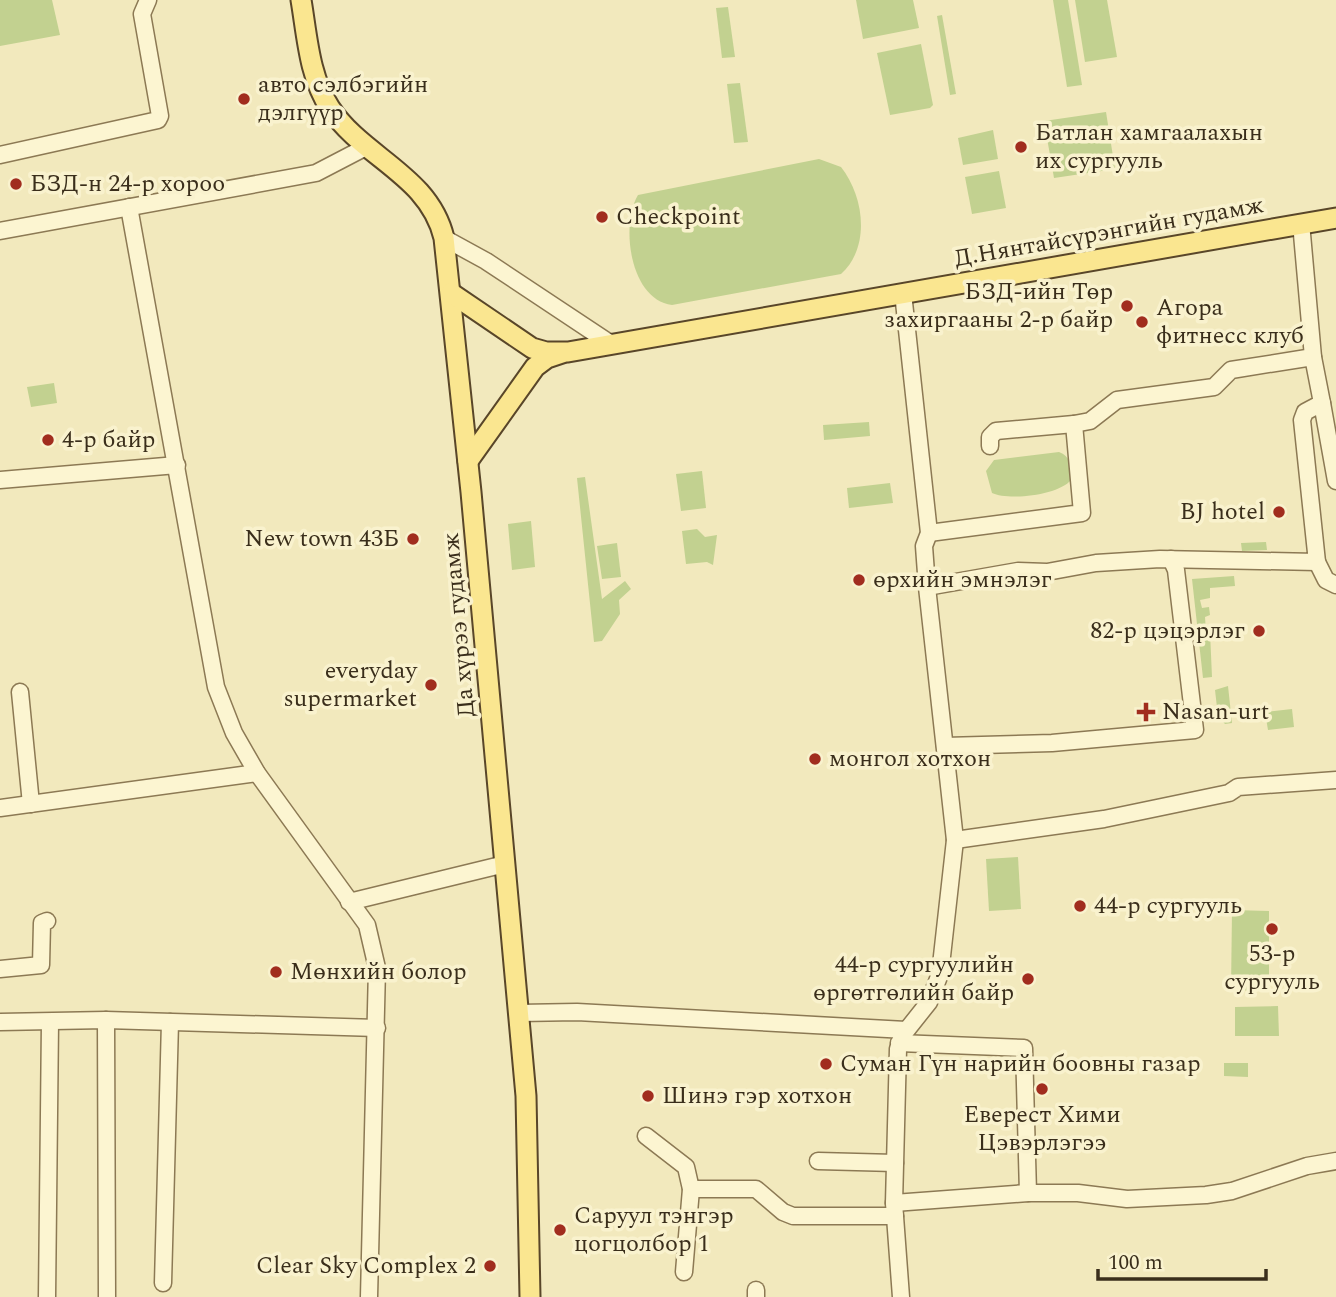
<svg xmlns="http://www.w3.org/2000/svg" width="1336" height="1297" viewBox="0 0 1336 1297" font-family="Spectral,serif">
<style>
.green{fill:#c2d190}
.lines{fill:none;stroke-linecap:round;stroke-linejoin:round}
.minor-casing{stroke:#8c7954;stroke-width:19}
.major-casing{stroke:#594629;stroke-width:23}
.minor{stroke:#fcf5d1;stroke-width:16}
.major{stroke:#fae690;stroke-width:19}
.poi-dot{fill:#a12d1e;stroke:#f9f2ce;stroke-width:2.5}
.labels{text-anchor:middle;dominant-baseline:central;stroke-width:7;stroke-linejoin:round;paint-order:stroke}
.poi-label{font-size:24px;fill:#3a2e1b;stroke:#f9f2ce;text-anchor:start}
.street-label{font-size:24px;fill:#3a2e1b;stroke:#f9f2ce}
</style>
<rect width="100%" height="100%" fill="#f2e9bd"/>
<!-- green -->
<g class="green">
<path d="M 0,0 L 52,0 L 60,35 L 0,46 Z"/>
<path d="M 856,0 L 913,0 L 919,28 L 863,39 Z"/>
<path d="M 1053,0 L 1068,0 L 1082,85 L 1067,87 Z"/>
<path d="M 1075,0 L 1107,0 L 1117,57 L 1085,62 Z"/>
<path d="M 728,7 L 735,57 L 722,58 L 716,8 Z"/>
<path d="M 942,15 L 956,94 L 950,95 L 937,16 Z"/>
<path d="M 921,44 L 933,105 L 930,108 L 890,115 L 877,53 Z"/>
<path d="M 740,83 L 748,142 L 734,143 L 727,84 Z"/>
<path d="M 1106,112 L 1115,169 L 1054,178 L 1044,121 Z"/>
<path d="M 993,130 L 998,159 L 963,165 L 958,138 Z"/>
<path d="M 819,159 L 841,167 C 864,196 871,247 841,274 L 672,305 C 630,300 620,225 638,195 Z"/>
<path d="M 999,171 L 1006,208 L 972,214 L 965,177 Z"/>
<path d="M 54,383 L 57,403 L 31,407 L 27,387 Z"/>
<path d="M 869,422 L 870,436 L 824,440 L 823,425 Z"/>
<path d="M 1059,452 C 1072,457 1071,468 1071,480 C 1059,495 1009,501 992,493 L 986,471 L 994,460 Z"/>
<path d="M 702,471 L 706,508 L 681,511 L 676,474 Z"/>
<path d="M 585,477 L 602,599 L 625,581 L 631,589 L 619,600 L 620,614 L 602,641 L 594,642 L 577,478 Z"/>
<path d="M 890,483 L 893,503 L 849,508 L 847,488 Z"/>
<path d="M 531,521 L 535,567 L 512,570 L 508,524 Z"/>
<path d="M 697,529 L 705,537 L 717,535 L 713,565 L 707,562 L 686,564 L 682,531 Z"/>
<path d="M 1266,542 L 1267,550 L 1242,551 L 1241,543 Z"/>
<path d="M 617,543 L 621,577 L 602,579 L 597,546 Z"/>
<path d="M 1234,576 L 1235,586 L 1210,588 L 1210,598 L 1200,600 L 1202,608 L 1209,607 L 1210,615 L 1205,617 L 1206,632 L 1210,632 L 1212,677 L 1203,678 L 1192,579 Z"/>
<path d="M 1228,686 L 1232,723 L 1225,724 L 1218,716 L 1215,690 Z"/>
<path d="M 1292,709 L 1294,727 L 1268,730 L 1265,712 Z"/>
<path d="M 1018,857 L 1021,909 L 989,911 L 986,859 Z"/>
<path d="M 1232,910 L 1269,911 L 1269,991 L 1231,990 Z"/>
<path d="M 1278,1006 L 1279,1036 L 1235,1036 L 1235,1007 Z"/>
<path d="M 1224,1063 L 1248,1063 L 1248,1077 L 1224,1076 Z"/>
</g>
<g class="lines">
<!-- minor casing -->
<g class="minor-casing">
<g id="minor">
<path d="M 0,155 L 158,120 L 160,116 L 142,14 L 148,0"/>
<path d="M 129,207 L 216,687 L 234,733 L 257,773 L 367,925 L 377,968 L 369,1297"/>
<path d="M 0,231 L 316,173 L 366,147"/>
<path d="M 444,238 L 486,261 L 611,344"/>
<path d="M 1322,403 L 1336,481"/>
<path d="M 990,446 L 990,437 L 996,431 L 1074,424"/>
<path d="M 0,480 L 177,465"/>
<path d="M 929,533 L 1082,513 L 1074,424 L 1090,421 L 1117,400 L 1214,387 L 1231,370 L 1313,357 L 1301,223"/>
<path d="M 1317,562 L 1326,580 L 1336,585"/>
<path d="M 927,587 L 1018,571 L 1047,572 L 1096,563 L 1160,559 L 1317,562 L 1302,420 L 1305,412 L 1322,403 L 1313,357"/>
<path d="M 20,692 L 31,804"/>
<path d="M 945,746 L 1052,743 L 1195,730 L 1176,570 L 1171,559"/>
<path d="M 0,808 L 257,773"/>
<path d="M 955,840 L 1104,819 L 1229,793 L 1238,787 L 1336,780"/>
<path d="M 349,902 L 505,864"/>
<path d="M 0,969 L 41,965 L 42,923 L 47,921"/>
<path d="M 519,1013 L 577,1012 L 906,1030"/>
<path d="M 106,1020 L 107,1297"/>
<path d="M 0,1022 L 106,1020 L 377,1028"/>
<path d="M 899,1043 L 1024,1048 L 1028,1193"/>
<path d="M 646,1136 L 686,1167 L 691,1189 L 684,1272"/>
<path d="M 818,1161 L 895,1163"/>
<path d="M 691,1189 L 756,1189 L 783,1212 L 793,1216 L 895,1216"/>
<path d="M 894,1203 L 1028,1193 L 1078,1193 L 1127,1199 L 1206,1195 L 1232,1191 L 1307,1166 L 1336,1161"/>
<path d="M 163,1283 L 170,1022"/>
<path d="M 47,1297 L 50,1022"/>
<path d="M 756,1297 L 756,1290"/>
<path d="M 901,1297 L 894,1203 L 898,1049 L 902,1036 L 929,1002 L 940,974 L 955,840 L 927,587 L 924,546 L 929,533 L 903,293"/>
</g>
</g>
<!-- major casing -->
<g class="major-casing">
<g id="major">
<path d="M 301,0 C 307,35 309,77 330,108 C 363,158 429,175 444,238 L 471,492 L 526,1096 L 530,1297"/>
<path d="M 451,293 L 532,348 L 546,352 L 568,352 L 1336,218"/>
<path d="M 468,461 L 535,367 L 547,358 L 562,353"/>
</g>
</g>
<!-- minor -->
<use href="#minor" class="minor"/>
<!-- major -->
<use href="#major" class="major"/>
</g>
<!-- markers -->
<g class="poi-dot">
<circle cx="244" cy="99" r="7"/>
<circle cx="1021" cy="147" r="7"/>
<circle cx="16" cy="184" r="7"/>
<circle cx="602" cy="217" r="7"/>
<circle cx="1127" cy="306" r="7"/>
<circle cx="1142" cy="322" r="7"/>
<circle cx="48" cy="440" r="7"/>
<circle cx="1279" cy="512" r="7"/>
<circle cx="413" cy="539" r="7"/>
<circle cx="859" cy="580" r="7"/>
<circle cx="1259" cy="631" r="7"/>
<circle cx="431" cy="685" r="7"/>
<path d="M1142.5 701.5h7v7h7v7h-7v7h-7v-7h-7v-7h7z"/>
<circle cx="815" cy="759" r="7"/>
<circle cx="1080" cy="906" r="7"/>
<circle cx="1272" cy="929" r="7"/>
<circle cx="276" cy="972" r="7"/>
<circle cx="1028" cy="979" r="7"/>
<circle cx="826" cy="1064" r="7"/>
<circle cx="1042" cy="1089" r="7"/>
<circle cx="648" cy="1096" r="7"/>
<circle cx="560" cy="1230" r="7"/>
<circle cx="490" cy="1266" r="7"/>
</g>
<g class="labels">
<!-- poi labels -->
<g class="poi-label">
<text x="258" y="85">авто сэлбэгийн<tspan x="258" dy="28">дэлгүүр</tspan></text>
<text x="1035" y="133">Батлан хамгаалахын<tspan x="1035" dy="28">их сургууль</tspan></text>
<text x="30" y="184">БЗД-н 24-р хороо</text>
<text x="616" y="217">Checkpoint</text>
<text x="1113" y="292" text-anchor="end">БЗД-ийн Төр<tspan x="1113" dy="28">захиргааны 2-р байр</tspan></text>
<text x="1156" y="308">Агора<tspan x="1156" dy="28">фитнесс клуб</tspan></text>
<text x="62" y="440">4-р байр</text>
<text x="1265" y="512" text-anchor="end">BJ hotel</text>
<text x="399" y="539" text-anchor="end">New town 43Б</text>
<text x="873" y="580">өрхийн эмнэлэг</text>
<text x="1245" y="631" text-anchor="end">82-р цэцэрлэг</text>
<text x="417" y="671" text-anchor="end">everyday<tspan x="417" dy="28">supermarket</tspan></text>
<text x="1162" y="712">Nasan-urt</text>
<text x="829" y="759">монгол хотхон</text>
<text x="1094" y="906">44-р сургууль</text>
<text x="1272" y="954" text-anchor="middle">53-р<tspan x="1272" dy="28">сургууль</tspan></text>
<text x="1014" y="965" text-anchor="end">44-р сургуулийн<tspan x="1014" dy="28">өргөтгөлийн байр</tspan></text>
<text x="290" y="972">Мөнхийн болор</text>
<text x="840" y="1064">Суман Гүн нарийн боовны газар</text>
<text x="662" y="1096">Шинэ гэр хотхон</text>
<text x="1042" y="1115" text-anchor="middle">Еверест Хими<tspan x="1042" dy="28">Цэвэрлэгээ</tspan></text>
<text x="574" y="1216">Саруул тэнгэр<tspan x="574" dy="28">цогцолбор 1</tspan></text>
<text x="476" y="1266" text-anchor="end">Clear Sky Complex 2</text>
</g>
<!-- street labels -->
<g class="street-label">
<text transform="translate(1109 232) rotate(-10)">Д.Нянтайсүрэнгийн гудамж</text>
<text transform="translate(459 625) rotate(-95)">Да хүрээ гудамж</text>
</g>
</g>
<!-- scale -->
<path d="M1098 1269v10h168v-10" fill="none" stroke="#3a2e1b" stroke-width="3.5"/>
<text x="1108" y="1269" font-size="21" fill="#3a2e1b" stroke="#f9f2ce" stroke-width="5" paint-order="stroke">100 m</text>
</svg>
